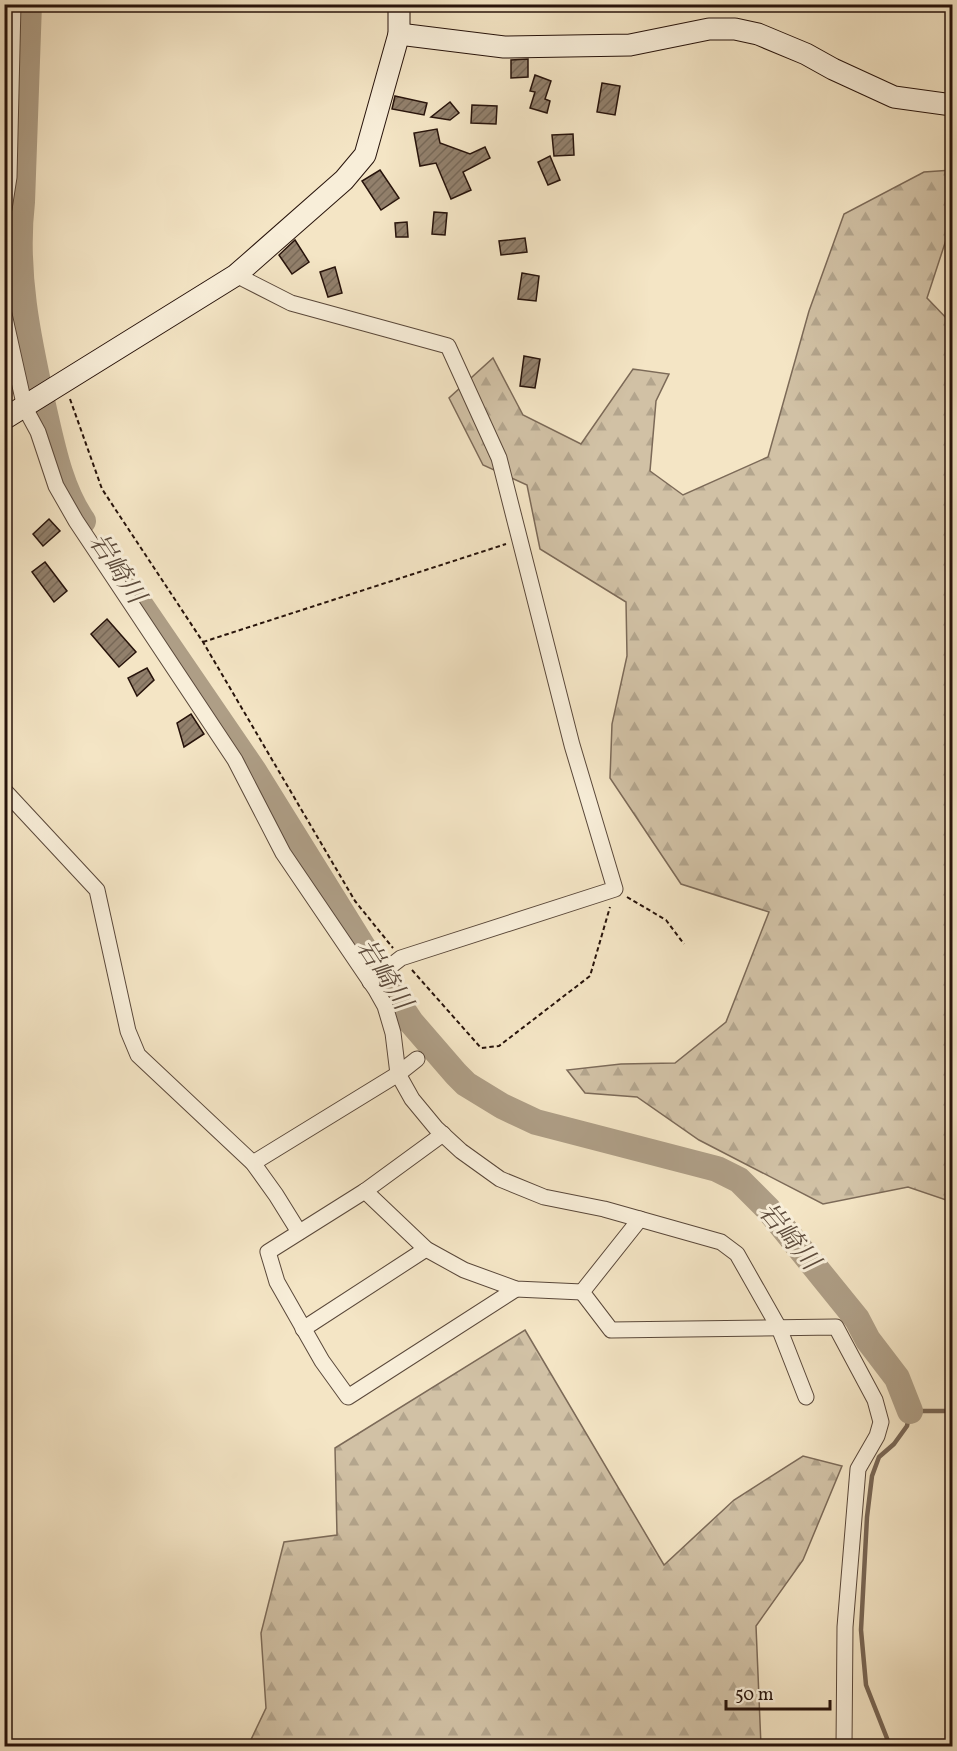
<svg xmlns="http://www.w3.org/2000/svg" width="957" height="1751" viewBox="0 0 957 1751" font-family="Vollkorn,'Noto Serif JP',serif">
<style>
.forest{fill:url(#forest-firs);stroke:#7c6a58;stroke-width:1.5}
.lines{fill:none;stroke-linecap:round;stroke-linejoin:round}
.stream{stroke:#786655;stroke-width:4.5}
.river{stroke:#ae9e86;stroke-width:26}
.building{fill:url(#building-hatch);stroke:#27130b;stroke-width:1.5}
.street-casing{stroke:#5a483a;stroke-width:17}
.secondary-casing{stroke:#27130b;stroke-width:23}
.path{stroke:#27130b;stroke-width:2;stroke-dasharray:4.5 3;stroke-linecap:butt}
.street{stroke:#f8eed9;stroke-width:15}
.secondary{stroke:#f8eed9;stroke-width:21}
.labels{text-anchor:middle;dominant-baseline:central;stroke-width:6;stroke-linejoin:round;paint-order:stroke}
.water-label{font-size:26px;font-style:italic;fill:#5d4b3c;stroke:#f8eed9}
</style>
<defs>
<pattern id="forest-firs" width="22" height="20" patternUnits="userSpaceOnUse" patternTransform="scale(1.5)"><rect width="22" height="20" fill="#d1c1a5"/><path d="M5 1l3.5 6h-7zM16 11l3.5 6h-7z" fill="#b3a58d"/></pattern>
<pattern id="building-hatch" width="6" height="6" patternUnits="userSpaceOnUse" patternTransform="scale(1.5)"><rect width="6" height="6" fill="#92806c"/><path d="M-1 1l2-2M0 6l6-6M5 7l2-2" fill="none" stroke="#776857"/></pattern>
</defs>
<rect width="100%" height="100%" fill="#f4e5c5"/>
<filter id="stains"><feTurbulence type="fractalNoise" baseFrequency=".00333" numOctaves="4"/><feColorMatrix values="0 0 0 0 .2 0 0 0 0 .09 0 0 0 0 .02 0 0 0 .5 -.17"/></filter>
<radialGradient id="worn" r=".72"><stop offset=".6" stop-color="#630" stop-opacity="0"/><stop offset="1" stop-color="#630" stop-opacity=".3"/></radialGradient>
<!-- forest -->
<g class="forest">
<path d="M 952,170 L 952,243 L 946,240 L 927,298 L 952,324 L 952,1202 L 908,1187 L 823,1204 L 699,1140 L 637,1097 L 585,1093 L 567,1070 L 621,1064 L 675,1063 L 726,1022 L 769,912 L 681,884 L 610,778 L 612,724 L 627,656 L 626,602 L 540,549 L 527,485 L 483,465 L 449,398 L 493,358 L 523,415 L 581,444 L 633,369 L 669,374 L 656,401 L 650,471 L 683,495 L 768,457 L 809,311 L 844,214 L 924,172 Z"/>
<path d="M 525,1330 L 664,1565 L 734,1500 L 803,1456 L 842,1466 L 803,1560 L 756,1626 L 761,1746 L 248,1746 L 266,1708 L 261,1633 L 284,1542 L 337,1535 L 335,1448 Z"/>
</g>
<g class="lines">
<!-- stream -->
<path class="stream" d="M 890,1746 L 866,1685 L 861,1630 L 867,1517 L 872,1476 L 879,1457 L 894,1444 L 907,1426 L 910,1411 L 952,1411"/>
<!-- river -->
<g class="river">
<path d="M 29,4 L 22,202 C 14,271 28,338 43,405 C 52,444 60,488 83,521"/>
<path d="M 131,591 L 254,771 L 393,995 L 411,1022 L 456,1074 L 466,1084 L 502,1106 L 536,1122 L 717,1169 L 739,1180 L 768,1209 L 857,1319 L 868,1340 L 897,1378 L 910,1411"/>
</g>
</g>
<!-- building -->
<g class="building">
<path d="M 528,59 L 528,77 L 511,78 L 511,60 Z"/>
<path d="M 535,75 L 551,81 L 545,99 L 550,101 L 547,113 L 530,108 L 535,92 L 530,91 Z"/>
<path d="M 602,83 L 620,86 L 615,115 L 597,112 Z"/>
<path d="M 395,96 L 427,103 L 424,115 L 392,109 Z"/>
<path d="M 450,102 L 459,113 L 450,120 L 431,117 Z"/>
<path d="M 472,105 L 497,106 L 496,124 L 471,123 Z"/>
<path d="M 437,129 L 440,143 L 470,154 L 485,147 L 490,158 L 463,172 L 471,190 L 451,199 L 436,163 L 420,166 L 414,133 Z"/>
<path d="M 573,134 L 574,155 L 554,156 L 552,135 Z"/>
<path d="M 550,156 L 560,180 L 548,185 L 538,162 Z"/>
<path d="M 380,170 L 399,198 L 381,210 L 362,181 Z"/>
<path d="M 434,212 L 447,213 L 445,235 L 432,234 Z"/>
<path d="M 407,222 L 408,237 L 396,237 L 395,223 Z"/>
<path d="M 525,238 L 527,252 L 501,255 L 499,241 Z"/>
<path d="M 295,240 L 309,262 L 292,274 L 279,255 Z"/>
<path d="M 335,267 L 342,293 L 328,297 L 320,272 Z"/>
<path d="M 522,273 L 539,276 L 536,301 L 518,299 Z"/>
<path d="M 524,356 L 540,359 L 535,388 L 520,386 Z"/>
<path d="M 49,519 L 60,531 L 43,546 L 33,534 Z"/>
<path d="M 45,562 L 67,591 L 54,602 L 32,572 Z"/>
<path d="M 107,619 L 136,652 L 119,667 L 91,634 Z"/>
<path d="M 147,668 L 154,680 L 137,696 L 128,678 Z"/>
<path d="M 191,714 L 204,734 L 184,747 L 177,723 Z"/>
</g>
<g class="lines">
<!-- street casing -->
<g class="street-casing">
<g id="street">
<path d="M 4,209 L 9,177 L 13,4"/>
<path d="M 236,275 L 291,303 L 448,346 L 499,458 L 572,745 L 615,889 L 401,958 L 370,982"/>
<path d="M 4,314 L 25,408 L 38,432 L 56,486 L 76,521 L 235,760 L 283,853 L 376,990 L 385,1006 L 393,1033 L 398,1074 L 412,1099 L 436,1128 L 461,1151 L 500,1179 L 544,1197 L 604,1209 L 721,1242 L 737,1254 L 779,1328 L 806,1397"/>
<path d="M 4,790 L 97,890 L 128,1031 L 138,1055 L 253,1163 L 276,1195 L 299,1232"/>
<path d="M 443,1134 L 365,1191 L 268,1252 L 277,1282 L 322,1361 L 348,1397 L 516,1289"/>
<path d="M 253,1163 L 398,1074 L 417,1059"/>
<path d="M 365,1191 L 426,1249 L 464,1270 L 516,1289 L 582,1292"/>
<path d="M 640,1219 L 582,1292 L 611,1330 L 836,1327 L 875,1400 L 881,1422 L 877,1436 L 858,1469 L 845,1627 L 844,1746"/>
<path d="M 303,1329 L 426,1249"/>
</g>
</g>
<!-- secondary casing -->
<g class="secondary-casing">
<g id="secondary">
<path d="M 399,34 L 504,47 L 630,45 L 709,29 L 735,29 L 758,34 L 806,54 L 833,69 L 894,97 L 952,105"/>
<path d="M 4,419 L 236,275 L 344,180 L 365,155 L 399,34 L 399,4"/>
</g>
</g>
<!-- path -->
<g class="path">
<path d="M 70,399 L 102,489 L 203,642 L 355,901 L 393,948"/>
<path d="M 203,642 L 506,544"/>
<path d="M 627,897 L 666,920 L 684,944"/>
<path d="M 412,970 L 481,1048 L 499,1046 L 590,976 L 610,907"/>
</g>
<!-- street -->
<use href="#street" class="street"/>
<!-- secondary -->
<use href="#secondary" class="secondary"/>
</g>
<g class="labels">
<!-- water labels -->
<g class="water-label">
<text transform="translate(116 569) rotate(56)">岩崎川</text>
<text transform="translate(383 975) rotate(57)">岩崎川</text>
<text transform="translate(788 1237) rotate(50)">岩崎川</text>
</g>
</g>
<!-- margin -->
<rect width="957" height="1751" fill="none" stroke="#f4e5c5" stroke-width="24"/>
<rect x="6" y="6" width="945" height="1739" fill="none" stroke="#27130b" stroke-width="3"/>
<rect x="12" y="12" width="933" height="1727" fill="none" stroke="#27130b" stroke-width="1.5"/>
<!-- scale -->
<path d="M726 1700v9h104v-9" fill="none" stroke="#27130b" stroke-width="3"/>
<text x="735" y="1700" font-size="18" fill="#27130b" stroke="#f8eed9" stroke-width="4.5" paint-order="stroke">50 m</text>
<rect width="100%" height="100%" filter="url(#stains)"/>
<rect width="100%" height="100%" fill="url(#worn)"/>
</svg>
